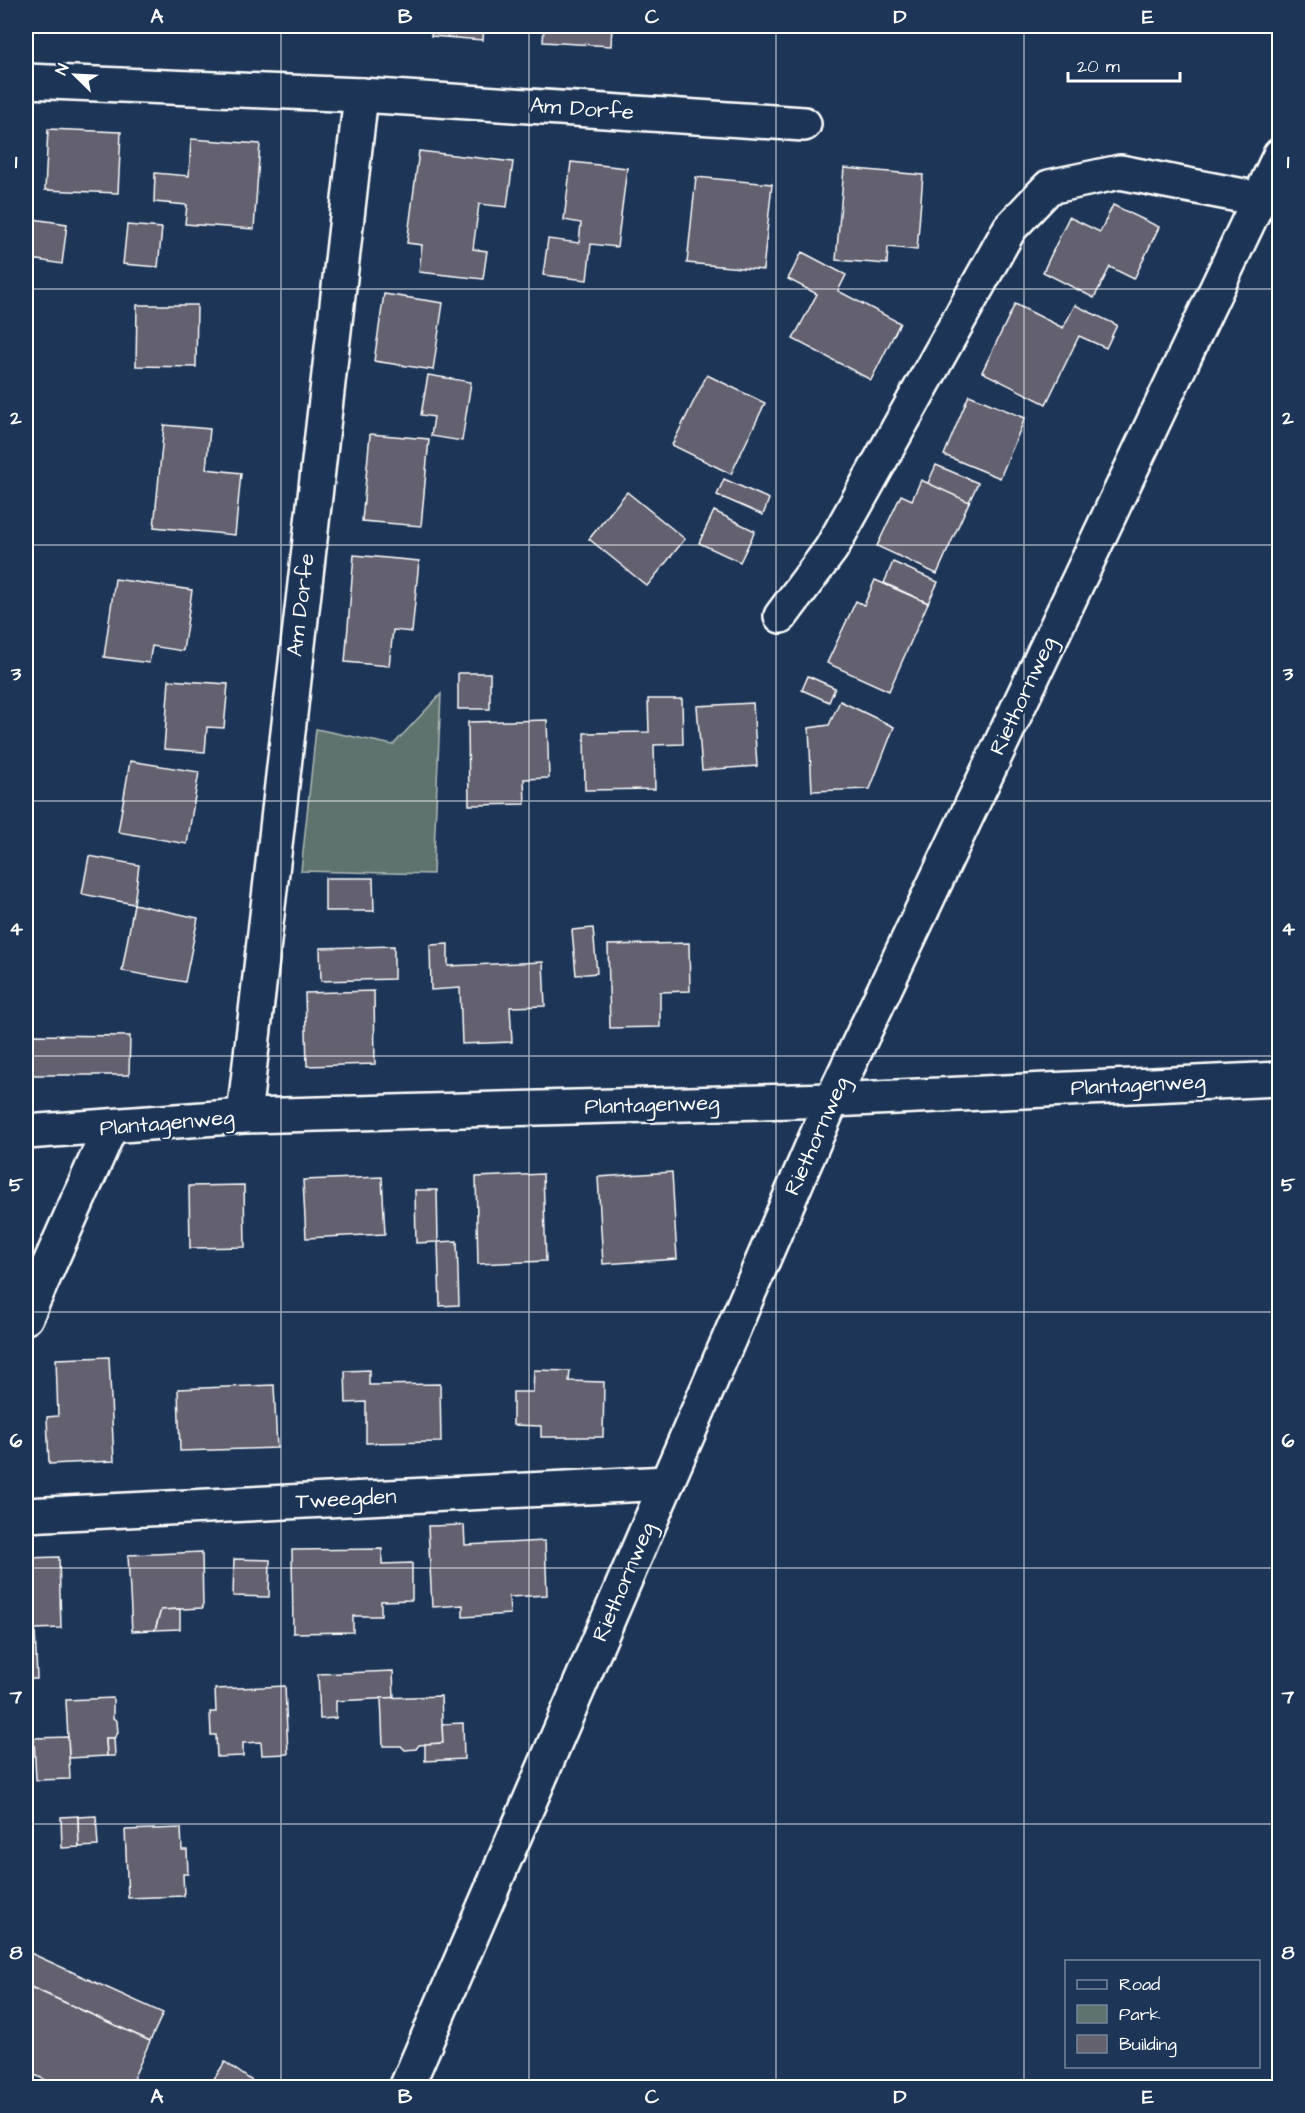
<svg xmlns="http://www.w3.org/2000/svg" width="1305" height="2113" viewBox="0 0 1305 2113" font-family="'Architects Daughter',sans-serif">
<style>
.green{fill:#5e736e;stroke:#aeb9b6;stroke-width:1.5}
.building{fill:#64616f;stroke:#fff;stroke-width:1.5}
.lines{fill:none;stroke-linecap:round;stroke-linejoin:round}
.minor-casing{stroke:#fff;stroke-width:38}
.minor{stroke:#1d3557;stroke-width:33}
.grid{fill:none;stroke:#fff;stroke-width:1.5;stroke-opacity:0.55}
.labels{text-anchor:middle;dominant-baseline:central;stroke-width:4.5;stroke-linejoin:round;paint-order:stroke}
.street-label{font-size:22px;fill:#fff;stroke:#1d3557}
.neatline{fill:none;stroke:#fff;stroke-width:2}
.grid-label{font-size:20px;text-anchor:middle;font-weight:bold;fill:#fff}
</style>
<rect width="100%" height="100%" fill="#1d3557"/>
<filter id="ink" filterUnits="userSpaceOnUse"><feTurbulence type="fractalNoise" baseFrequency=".0167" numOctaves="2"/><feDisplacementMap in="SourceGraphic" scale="12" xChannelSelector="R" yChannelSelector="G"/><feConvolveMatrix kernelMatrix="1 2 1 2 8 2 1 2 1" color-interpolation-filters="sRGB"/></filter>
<g filter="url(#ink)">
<!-- green -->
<path class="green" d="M 441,694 L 433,874 L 301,871 L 316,729 L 393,745 Z"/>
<!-- building -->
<g class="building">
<path d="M 432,26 L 484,26 L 483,40 L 431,36 Z"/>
<path d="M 521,26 L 612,26 L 611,46 L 543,42 L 544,28 Z"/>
<path d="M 48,129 L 121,132 L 118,193 L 45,190 Z"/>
<path d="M 191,139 L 260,144 L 254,229 L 185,224 L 187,205 L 154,202 L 155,173 L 189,176 Z"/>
<path d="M 419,151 L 513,162 L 507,207 L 479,204 L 473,249 L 487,251 L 483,279 L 419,272 L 422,245 L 407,243 Z"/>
<path d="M 571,162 L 627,168 L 617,247 L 591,244 L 587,280 L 543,275 L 548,239 L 579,243 L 581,223 L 564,220 Z"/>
<path d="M 844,168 L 923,175 L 917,250 L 888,247 L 887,264 L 836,260 Z"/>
<path d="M 696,177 L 772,184 L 763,270 L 687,263 Z"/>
<path d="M 1113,205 L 1159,227 L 1134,279 L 1110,267 L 1094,298 L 1043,272 L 1069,217 L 1100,232 Z"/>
<path d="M 26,218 L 67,224 L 62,264 L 26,258 Z"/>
<path d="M 127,225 L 162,228 L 158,267 L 123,264 Z"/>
<path d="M 802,252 L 846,275 L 838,291 L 900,323 L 871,380 L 793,339 L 817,294 L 788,279 Z"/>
<path d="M 384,294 L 443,303 L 433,370 L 374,361 Z"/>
<path d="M 1015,304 L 1063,328 L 1075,305 L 1117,325 L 1106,348 L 1079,336 L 1046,404 L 982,372 Z"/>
<path d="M 137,305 L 197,305 L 196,367 L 136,366 Z"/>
<path d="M 428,375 L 471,382 L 462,441 L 431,436 L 434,417 L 421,415 Z"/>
<path d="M 707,375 L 765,403 L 731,474 L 672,445 Z"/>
<path d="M 969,395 L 1025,418 L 1000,478 L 944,455 Z"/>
<path d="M 164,425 L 210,429 L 206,469 L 241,473 L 235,535 L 154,527 Z"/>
<path d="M 370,434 L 429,439 L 421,526 L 362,521 Z"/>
<path d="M 936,465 L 978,483 L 969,502 L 927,485 Z"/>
<path d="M 724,479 L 769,499 L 763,515 L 717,495 Z"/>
<path d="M 921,480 L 969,502 L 937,574 L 877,546 L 901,495 L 912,500 Z"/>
<path d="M 627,492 L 685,539 L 647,586 L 589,539 Z"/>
<path d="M 714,511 L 755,531 L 740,562 L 699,543 Z"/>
<path d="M 354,555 L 419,561 L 412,632 L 393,630 L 389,666 L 345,662 Z"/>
<path d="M 893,562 L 938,582 L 928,603 L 884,583 Z"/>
<path d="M 115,579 L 192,590 L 183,651 L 152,646 L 149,663 L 104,657 Z"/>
<path d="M 875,580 L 928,603 L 889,691 L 827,663 L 856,601 L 864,605 Z"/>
<rect x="458" y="673" width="32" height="36"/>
<path d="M 808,676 L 835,688 L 829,702 L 802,690 Z"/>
<path d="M 169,680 L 228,684 L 224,728 L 207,727 L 205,752 L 164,749 Z"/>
<path d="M 648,699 L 682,699 L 683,744 L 654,745 L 655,789 L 585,790 L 584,733 L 649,732 Z"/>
<path d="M 840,701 L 894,727 L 870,789 L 812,791 L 809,728 L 829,725 Z"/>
<path d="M 753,703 L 757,766 L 702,770 L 697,706 Z"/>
<path d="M 547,720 L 549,778 L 524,779 L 525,804 L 469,805 L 468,722 Z"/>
<path d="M 130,761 L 199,772 L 187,844 L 118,832 Z"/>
<path d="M 89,856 L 139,865 L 134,904 L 82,894 Z"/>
<path d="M 325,878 L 373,878 L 374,911 L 325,911 Z"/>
<path d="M 134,904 L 198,918 L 185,982 L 122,971 Z"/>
<path d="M 593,928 L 597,973 L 576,975 L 572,930 Z"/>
<path d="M 689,943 L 690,991 L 660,992 L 660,1027 L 610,1028 L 608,945 Z"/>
<path d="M 448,944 L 448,966 L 543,962 L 545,1006 L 510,1007 L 512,1042 L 462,1044 L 460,988 L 431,990 L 430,945 Z"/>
<path d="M 394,946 L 394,979 L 321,981 L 320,948 Z"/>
<path d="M 374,991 L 375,1064 L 307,1066 L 305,993 Z"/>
<path d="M 26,1035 L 130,1036 L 129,1075 L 26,1075 Z"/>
<path d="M 672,1172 L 677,1259 L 603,1264 L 598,1177 Z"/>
<path d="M 543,1174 L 546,1261 L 478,1264 L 476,1177 Z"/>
<path d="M 382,1177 L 385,1234 L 306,1238 L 303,1180 Z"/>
<path d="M 244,1185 L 245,1247 L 190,1248 L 189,1186 Z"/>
<path d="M 415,1190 L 437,1190 L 438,1242 L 416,1243 Z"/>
<path d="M 457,1241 L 459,1305 L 440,1306 L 438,1242 Z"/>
<path d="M 109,1357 L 114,1461 L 49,1464 L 47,1417 L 58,1416 L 56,1359 Z"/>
<path d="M 369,1370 L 369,1385 L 440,1384 L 441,1442 L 366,1443 L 366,1402 L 346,1403 L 345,1371 Z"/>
<path d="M 534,1370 L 570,1371 L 569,1381 L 604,1382 L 603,1437 L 541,1437 L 541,1426 L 513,1425 L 513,1392 L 533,1392 Z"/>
<path d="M 274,1385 L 277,1448 L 180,1451 L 178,1389 Z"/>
<path d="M 464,1525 L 465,1545 L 545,1541 L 547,1595 L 509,1597 L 510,1614 L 463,1617 L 463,1605 L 432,1607 L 428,1526 Z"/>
<path d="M 382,1549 L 382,1564 L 412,1563 L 412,1600 L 381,1601 L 381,1616 L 353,1616 L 353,1632 L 293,1633 L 292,1550 Z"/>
<path d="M 202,1552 L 203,1608 L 161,1610 L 155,1630 L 132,1631 L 128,1555 Z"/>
<path d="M 59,1557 L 61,1628 L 35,1629 L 37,1679 L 26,1679 L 26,1558 Z"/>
<path d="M 234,1559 L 270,1560 L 269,1597 L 233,1596 Z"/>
<path d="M 180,1609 L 180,1629 L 155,1630 L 161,1610 Z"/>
<path d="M 393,1671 L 394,1698 L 336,1701 L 336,1718 L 320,1719 L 318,1674 Z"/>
<path d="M 285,1686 L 288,1754 L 262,1755 L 261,1742 L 243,1743 L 243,1756 L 217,1757 L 216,1735 L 211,1735 L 210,1712 L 216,1712 L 215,1689 Z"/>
<path d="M 441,1696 L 443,1743 L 419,1745 L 416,1749 L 405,1750 L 401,1746 L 383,1746 L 381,1698 Z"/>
<path d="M 113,1698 L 113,1718 L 117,1721 L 118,1733 L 114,1738 L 106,1738 L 107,1756 L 69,1758 L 66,1700 Z"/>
<path d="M 463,1723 L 464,1759 L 425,1761 L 425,1744 L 443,1743 L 442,1724 Z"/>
<path d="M 68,1737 L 70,1779 L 36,1780 L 34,1738 Z"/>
<path d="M 106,1738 L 114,1738 L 115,1756 L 107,1756 Z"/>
<path d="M 78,1816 L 79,1847 L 62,1848 L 61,1817 Z"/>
<path d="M 96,1816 L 98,1846 L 79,1847 L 78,1817 Z"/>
<path d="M 181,1828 L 182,1850 L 187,1850 L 188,1874 L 183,1874 L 184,1896 L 128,1898 L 125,1830 Z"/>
<path d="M 26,1951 L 163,2013 L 150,2041 L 26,1985 Z"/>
<path d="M 26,1985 L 150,2041 L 129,2088 L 63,2088 L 26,2071 Z"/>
<path d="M 225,2062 L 262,2088 L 208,2088 Z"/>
</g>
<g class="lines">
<!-- minor casing -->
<g class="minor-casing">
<g id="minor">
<path d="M 26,81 L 361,95 L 804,124"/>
<path d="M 781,616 L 831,549 L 1010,228 L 1049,187 L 1120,172 L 1259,199"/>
<path d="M 244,1116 L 361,95"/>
<path d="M 26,1132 L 244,1116 L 832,1100 L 1280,1079"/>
<path d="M 26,1317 L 110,1128"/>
<path d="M 26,1515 L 667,1483"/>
<path d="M 406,2088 L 832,1100 L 1280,155"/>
</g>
</g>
<!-- minor -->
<use href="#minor" class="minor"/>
</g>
</g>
<!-- grid -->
<path class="grid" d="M 281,26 L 281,2088M 529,26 L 529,2088M 776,26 L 776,2088M 1024,26 L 1024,2088M 26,289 L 1280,289M 26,545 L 1280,545M 26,801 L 1280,801M 26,1056 L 1280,1056M 26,1312 L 1280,1312M 26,1568 L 1280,1568M 26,1824 L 1280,1824"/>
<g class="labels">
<!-- street labels -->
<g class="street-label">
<text transform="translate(582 109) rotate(4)">Am Dorfe</text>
<text transform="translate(301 605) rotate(-83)">Am Dorfe</text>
<text transform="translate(1023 696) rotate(-65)">Riethornweg</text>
<text transform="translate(1138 1085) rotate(-3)">Plantagenweg</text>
<text transform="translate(652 1105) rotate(-2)">Plantagenweg</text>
<text transform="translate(167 1123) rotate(-5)">Plantagenweg</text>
<text transform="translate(817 1136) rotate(-66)">Riethornweg</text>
<text transform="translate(346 1499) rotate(-3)">Tweegden</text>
<text transform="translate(624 1582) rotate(-67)">Riethornweg</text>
</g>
</g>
<!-- margin -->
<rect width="1305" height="2113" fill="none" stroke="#1d3557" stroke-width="66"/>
<!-- legend -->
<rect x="1065" y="1960" width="195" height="108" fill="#1d3557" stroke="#77869a" stroke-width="1.5"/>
<rect x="1077" y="1980" width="30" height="9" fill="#1d3557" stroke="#77869a" stroke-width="1.5"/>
<text x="1119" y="1990" font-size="18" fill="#ffffff">Road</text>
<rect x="1077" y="2005" width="30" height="18" fill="#5e736e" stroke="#77869a" stroke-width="1.5"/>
<text x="1119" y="2020" font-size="18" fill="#ffffff">Park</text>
<rect x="1077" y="2035" width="30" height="18" fill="#64616f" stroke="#77869a" stroke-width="1.5"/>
<text x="1119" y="2050" font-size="18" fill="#ffffff">Building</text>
<!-- north arrow -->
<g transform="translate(75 75) rotate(294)" stroke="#1d3557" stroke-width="4.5" paint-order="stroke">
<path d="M0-4.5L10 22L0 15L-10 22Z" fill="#ffffff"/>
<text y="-9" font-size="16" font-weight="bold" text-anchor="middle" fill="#ffffff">N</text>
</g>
<!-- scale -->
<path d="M1068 72v9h112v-9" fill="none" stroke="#ffffff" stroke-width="3"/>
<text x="1077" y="72" font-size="18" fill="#ffffff" stroke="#1d3557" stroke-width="4.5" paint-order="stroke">20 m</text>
<rect x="33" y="33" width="1239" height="2047" class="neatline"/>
<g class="grid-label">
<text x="157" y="23">A</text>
<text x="405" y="23">B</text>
<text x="652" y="23">C</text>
<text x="900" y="23">D</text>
<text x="1148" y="23">E</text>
<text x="16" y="168">1</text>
<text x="1288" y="168">1</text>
<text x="16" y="424">2</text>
<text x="1288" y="424">2</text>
<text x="16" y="680">3</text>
<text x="1288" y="680">3</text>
<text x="16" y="935">4</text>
<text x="1288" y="935">4</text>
<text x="16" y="1191">5</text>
<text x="1288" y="1191">5</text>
<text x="16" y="1447">6</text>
<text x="1288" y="1447">6</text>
<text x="16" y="1703">7</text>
<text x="1288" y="1703">7</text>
<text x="16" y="1959">8</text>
<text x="1288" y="1959">8</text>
<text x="157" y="2103">A</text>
<text x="405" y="2103">B</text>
<text x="652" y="2103">C</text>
<text x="900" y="2103">D</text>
<text x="1148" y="2103">E</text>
</g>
</svg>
